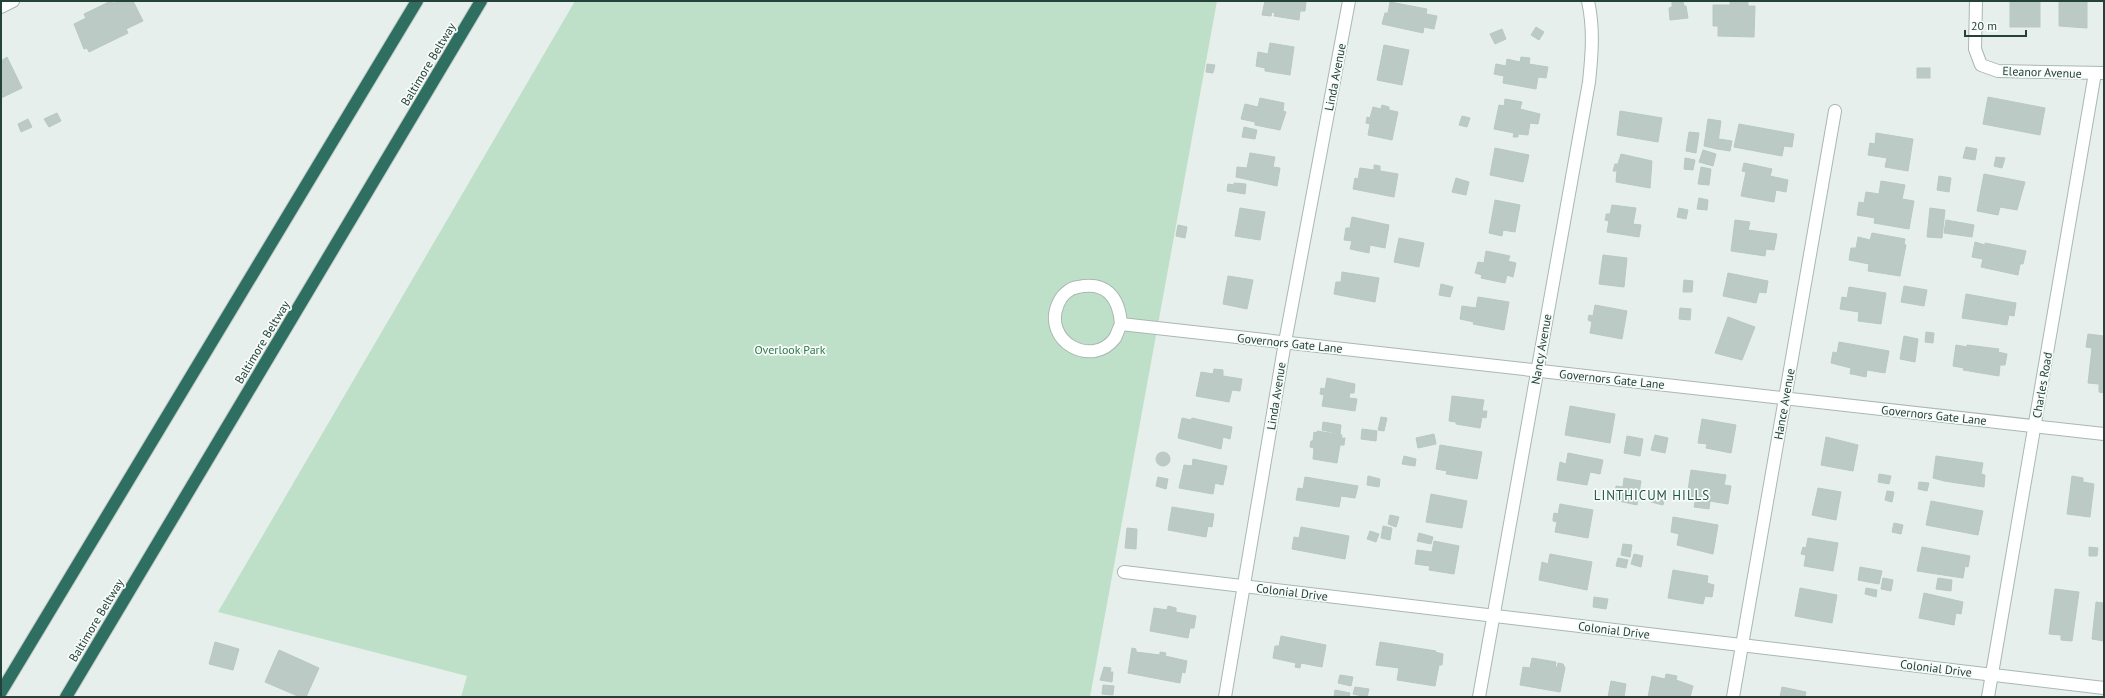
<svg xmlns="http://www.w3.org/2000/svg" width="2105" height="698" viewBox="0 0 2105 698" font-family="'PT Sans',sans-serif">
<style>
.green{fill:#bfe0c8}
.building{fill:#bbcac4;stroke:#b8c9c2}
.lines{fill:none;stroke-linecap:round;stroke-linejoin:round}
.minor-casing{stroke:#a8b8b2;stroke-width:14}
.motorway-casing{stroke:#c2cac8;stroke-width:14}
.minor{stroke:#fff;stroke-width:12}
.motorway{stroke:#2f6f62;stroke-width:12}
.labels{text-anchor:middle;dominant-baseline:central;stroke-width:3.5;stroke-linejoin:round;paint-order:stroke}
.street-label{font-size:12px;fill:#24423a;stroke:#f7fbf9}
.park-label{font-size:12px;fill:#2d7a4b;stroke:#f7fbf9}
.neighbourhood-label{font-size:13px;letter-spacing:1px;fill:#1f5548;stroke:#f7fbf9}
</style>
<rect width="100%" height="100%" fill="#e6efeb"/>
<!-- green -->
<path class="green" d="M 575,1 L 1217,1 L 1090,697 L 461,697 L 467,676 L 218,612 Z"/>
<!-- building -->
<g class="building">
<path d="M 111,1 L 113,3 L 133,1 L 143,21 L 126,29 L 128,33 L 89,52 L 87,48 L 84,49 L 74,24 L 86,18 L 84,14 Z"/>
<path d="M 1265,1 L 1302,1 L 1306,2 L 1305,11 L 1300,11 L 1299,20 L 1274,16 L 1275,13 L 1272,12 L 1271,16 L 1262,15 Z"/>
<path d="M 1672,1 L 1683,1 L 1684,6 L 1686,6 L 1688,18 L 1670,20 L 1669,8 L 1672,7 Z"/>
<path d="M 1730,1 L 1748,1 L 1748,6 L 1755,6 L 1754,37 L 1718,36 L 1718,26 L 1713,26 L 1713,5 L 1730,5 Z"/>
<rect x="2010" y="1" width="30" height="26"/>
<path d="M 2059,1 L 2087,1 L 2087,28 L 2059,26 Z"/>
<path d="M 1390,2 L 1427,9 L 1426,14 L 1437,16 L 1434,29 L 1424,27 L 1423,33 L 1382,24 L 1385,13 L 1388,13 Z"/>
<path d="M 1536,27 L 1544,32 L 1539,40 L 1531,35 Z"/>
<path d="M 1502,29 L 1506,39 L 1495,44 L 1490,34 Z"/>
<path d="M 1270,43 L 1294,47 L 1290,75 L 1265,71 L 1265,68 L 1256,66 L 1258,52 L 1268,54 Z"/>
<path d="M 1384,45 L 1409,50 L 1402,85 L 1377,80 Z"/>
<path d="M 7,57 L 22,88 L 1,98 L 1,61 Z"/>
<path d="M 1521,57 L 1530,58 L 1529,64 L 1548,67 L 1546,78 L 1538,77 L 1536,89 L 1503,83 L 1504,76 L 1494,74 L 1496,64 L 1506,66 L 1507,59 L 1520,62 Z"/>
<path d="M 1207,64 L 1215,65 L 1213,73 L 1206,72 Z"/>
<rect x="1917" y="68" width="13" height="10"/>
<path d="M 1988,97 L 2045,108 L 2040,135 L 1983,124 Z"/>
<path d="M 1260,98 L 1284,103 L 1283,111 L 1286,112 L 1280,130 L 1255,125 L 1255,122 L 1241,119 L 1245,104 L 1258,107 Z"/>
<path d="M 1505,99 L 1522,102 L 1520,109 L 1540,114 L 1538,124 L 1530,123 L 1528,135 L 1518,134 L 1518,137 L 1513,137 L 1514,133 L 1494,129 L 1499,105 L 1504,106 Z"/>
<path d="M 1382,105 L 1389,107 L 1389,110 L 1398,112 L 1392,140 L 1368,135 L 1370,124 L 1366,123 L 1367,117 L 1370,118 L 1373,107 L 1381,109 Z"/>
<path d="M 1620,111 L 1662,118 L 1658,142 L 1617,135 Z"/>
<path d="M 57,113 L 61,121 L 49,127 L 44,119 Z"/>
<path d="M 1462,116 L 1470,118 L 1467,127 L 1459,125 Z"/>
<path d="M 28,119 L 32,127 L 21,132 L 18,124 Z"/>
<path d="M 1708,119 L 1721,121 L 1717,149 L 1704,146 Z"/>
<path d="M 1739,124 L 1794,134 L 1792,147 L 1784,146 L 1782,156 L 1734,147 Z"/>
<path d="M 1244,127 L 1257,130 L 1255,139 L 1242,137 Z"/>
<path d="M 1689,132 L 1699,133 L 1696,153 L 1686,151 Z"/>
<path d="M 1876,133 L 1913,139 L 1908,171 L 1885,167 L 1887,158 L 1868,155 L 1870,143 L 1875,144 Z"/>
<path d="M 1719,139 L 1732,141 L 1730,151 L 1717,149 Z"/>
<path d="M 1966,147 L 1977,149 L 1975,160 L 1963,158 Z"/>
<path d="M 1495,148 L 1529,155 L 1523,182 L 1490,175 Z"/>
<path d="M 1703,150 L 1716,154 L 1713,166 L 1699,162 Z"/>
<path d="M 1250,153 L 1275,157 L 1273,167 L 1280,168 L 1277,186 L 1236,177 L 1237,167 L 1247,168 Z"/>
<path d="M 1621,154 L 1652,161 L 1650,188 L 1616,182 L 1617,171 L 1613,171 L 1615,164 L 1618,164 Z"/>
<path d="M 1996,157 L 2005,158 L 2002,168 L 1994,166 Z"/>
<path d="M 1685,158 L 1695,160 L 1693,170 L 1684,169 Z"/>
<path d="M 1744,163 L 1772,169 L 1770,176 L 1788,180 L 1786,192 L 1776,190 L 1774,202 L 1741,196 L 1746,172 L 1742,171 Z"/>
<path d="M 1374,165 L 1380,166 L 1380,171 L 1398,174 L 1394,197 L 1353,189 L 1355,178 L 1358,179 L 1360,168 L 1374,170 Z"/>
<path d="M 1701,167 L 1711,169 L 1709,185 L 1698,184 Z"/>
<path d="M 1984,174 L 2025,182 L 2017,210 L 2000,207 L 1998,215 L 1977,211 Z"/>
<path d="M 1939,176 L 1951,178 L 1949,192 L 1937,190 Z"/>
<path d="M 1456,178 L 1469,182 L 1466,195 L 1452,192 Z"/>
<path d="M 1881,181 L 1905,185 L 1902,199 L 1914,201 L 1909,229 L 1874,223 L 1875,218 L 1857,215 L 1859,202 L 1864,203 L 1866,192 L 1879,194 Z"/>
<path d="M 1234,183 L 1246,184 L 1245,194 L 1227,191 L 1228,184 L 1234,185 Z"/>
<path d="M 1699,198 L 1708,200 L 1707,210 L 1697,209 Z"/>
<path d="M 1495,200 L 1520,205 L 1515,232 L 1503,230 L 1502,236 L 1489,233 Z"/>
<path d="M 1612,205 L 1636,208 L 1633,224 L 1641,225 L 1639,237 L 1607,232 L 1609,221 L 1605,220 L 1606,216 L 1606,214 L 1610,214 Z"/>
<path d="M 1240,208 L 1265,212 L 1260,240 L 1235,236 Z"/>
<path d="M 1679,208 L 1688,210 L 1686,219 L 1677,217 Z"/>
<path d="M 1930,208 L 1945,210 L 1942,238 L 1927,237 Z"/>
<path d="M 1352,217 L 1389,225 L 1385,248 L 1370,245 L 1369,253 L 1350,249 L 1352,241 L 1344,240 L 1346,228 L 1350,228 Z"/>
<path d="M 1735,220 L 1750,222 L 1748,230 L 1777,234 L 1774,250 L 1766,249 L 1765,256 L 1731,251 Z"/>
<path d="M 1946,220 L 1974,225 L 1972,237 L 1944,233 Z"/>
<path d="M 1178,225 L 1187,227 L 1185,238 L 1176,236 Z"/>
<path d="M 1872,233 L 1905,239 L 1904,244 L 1906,245 L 1900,276 L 1868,271 L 1869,264 L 1849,260 L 1851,248 L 1856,248 L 1858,237 L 1870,240 Z"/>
<path d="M 1399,238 L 1424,243 L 1419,267 L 1394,262 Z"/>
<path d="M 1975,242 L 1985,245 L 1985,243 L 2026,251 L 2023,264 L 2020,264 L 2018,275 L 1981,267 L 1983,259 L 1972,257 Z"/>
<path d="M 1486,251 L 1510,256 L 1508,261 L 1516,263 L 1513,277 L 1507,275 L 1505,283 L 1481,278 L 1482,275 L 1475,273 L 1478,262 L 1484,263 Z"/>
<path d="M 1603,255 L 1627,258 L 1624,287 L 1599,284 Z"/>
<path d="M 1342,272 L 1379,278 L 1375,302 L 1334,294 L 1336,282 L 1341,282 Z"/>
<path d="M 1728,273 L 1768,281 L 1766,293 L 1759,292 L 1756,303 L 1723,296 Z"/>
<path d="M 1228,276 L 1253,280 L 1247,309 L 1223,304 Z"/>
<path d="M 1684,280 L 1693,281 L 1692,292 L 1683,292 Z"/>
<path d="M 1441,284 L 1453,287 L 1450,297 L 1439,295 Z"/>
<path d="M 1904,286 L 1927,290 L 1924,306 L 1901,302 Z"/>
<path d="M 1849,287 L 1886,293 L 1881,324 L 1858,321 L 1859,312 L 1840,309 L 1842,297 L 1847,298 Z"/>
<path d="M 1966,294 L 2016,303 L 2014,316 L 2009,315 L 2007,325 L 1962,318 Z"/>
<path d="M 1478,297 L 1509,302 L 1504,330 L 1473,324 L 1474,322 L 1460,319 L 1462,306 L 1476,308 Z"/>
<path d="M 1595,305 L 1627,311 L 1622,339 L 1590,333 L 1592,322 L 1588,320 L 1589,315 L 1593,316 Z"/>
<path d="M 1680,308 L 1691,309 L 1690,320 L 1679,319 Z"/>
<path d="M 1728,317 L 1755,327 L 1742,360 L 1715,353 Z"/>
<path d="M 1926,332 L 1934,333 L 1933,343 L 1925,342 Z"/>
<path d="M 2088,334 L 2104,336 L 2104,393 L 2099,392 L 2099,384 L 2088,383 L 2092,348 L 2086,347 Z"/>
<path d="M 1904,336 L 1918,339 L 1915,362 L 1900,359 Z"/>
<path d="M 1839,342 L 1889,351 L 1885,373 L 1867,370 L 1866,377 L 1852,374 L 1850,374 L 1851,368 L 1831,363 L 1833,352 L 1837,353 Z"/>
<path d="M 1956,345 L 1967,347 L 1967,345 L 1999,349 L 1998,352 L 2007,354 L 2005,365 L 2000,365 L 1999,376 L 1963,370 L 1964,368 L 1953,366 Z"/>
<path d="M 1214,369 L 1223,370 L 1223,376 L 1242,379 L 1240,391 L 1232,390 L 1229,402 L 1196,396 L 1201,372 L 1213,374 Z"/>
<path d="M 1327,378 L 1355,384 L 1354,393 L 1350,393 L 1349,398 L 1357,399 L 1355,411 L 1322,406 L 1324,395 L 1320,394 L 1321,388 L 1325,389 Z"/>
<path d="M 1452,396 L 1484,400 L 1482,411 L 1487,411 L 1486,418 L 1482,417 L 1480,428 L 1456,424 L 1456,422 L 1449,421 Z"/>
<path d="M 1570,406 L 1615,414 L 1610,443 L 1565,435 Z"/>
<path d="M 1381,417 L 1387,418 L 1384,431 L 1378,430 Z"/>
<path d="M 1182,418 L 1191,420 L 1192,418 L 1232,427 L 1230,439 L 1223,437 L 1221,449 L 1178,438 Z"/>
<path d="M 1702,419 L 1736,425 L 1731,453 L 1706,448 L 1707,444 L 1698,443 Z"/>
<path d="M 1323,422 L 1341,425 L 1340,434 L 1322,430 Z"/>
<path d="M 1362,429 L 1377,431 L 1376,441 L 1361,439 Z"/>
<path d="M 1317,431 L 1342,435 L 1341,438 L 1345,438 L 1344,445 L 1340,445 L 1337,463 L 1313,459 L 1314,448 L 1310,447 L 1311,441 L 1313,441 L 1314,432 L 1317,433 Z"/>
<path d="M 1434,434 L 1436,444 L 1418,448 L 1416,438 Z"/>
<path d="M 1655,435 L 1668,438 L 1665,453 L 1651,450 Z"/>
<path d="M 1627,436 L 1643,439 L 1640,456 L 1624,453 Z"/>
<path d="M 1826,437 L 1858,445 L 1853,471 L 1821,465 Z"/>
<path d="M 1440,445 L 1482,452 L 1477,479 L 1446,474 L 1447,471 L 1436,469 Z"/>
<circle cx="1163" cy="459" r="7"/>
<path d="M 1568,453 L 1603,460 L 1600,474 L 1590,472 L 1587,485 L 1557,480 L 1560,462 L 1566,464 Z"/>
<path d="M 1404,456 L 1416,459 L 1415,466 L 1402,464 Z"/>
<path d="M 1936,456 L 1983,463 L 1981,474 L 1985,475 L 1984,487 L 1944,481 L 1933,478 Z"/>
<path d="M 1193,459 L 1227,466 L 1223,485 L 1215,483 L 1213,494 L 1179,488 L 1184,465 L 1192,466 Z"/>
<path d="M 1691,470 L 1726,475 L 1724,485 L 1731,486 L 1728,504 L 1710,501 L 1709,509 L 1694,507 L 1696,498 L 1687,497 Z"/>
<path d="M 1879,474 L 1891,476 L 1889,484 L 1878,482 Z"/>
<path d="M 1368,476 L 1380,479 L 1379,487 L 1367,485 Z"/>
<path d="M 2072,476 L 2083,478 L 2083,482 L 2094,484 L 2090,517 L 2067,514 Z"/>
<path d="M 1158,477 L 1168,479 L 1166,489 L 1156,486 Z"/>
<path d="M 1305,477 L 1358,486 L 1355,498 L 1341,496 L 1339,507 L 1296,500 L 1298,488 L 1303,489 Z"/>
<path d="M 1624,478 L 1641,481 L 1637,505 L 1614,500 L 1616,486 L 1623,487 Z"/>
<path d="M 1919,482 L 1929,483 L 1927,491 L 1918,489 Z"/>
<path d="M 1818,488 L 1841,492 L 1836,520 L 1812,515 Z"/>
<path d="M 1887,491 L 1894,492 L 1892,502 L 1885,500 Z"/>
<path d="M 1653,492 L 1666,494 L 1663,505 L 1651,502 Z"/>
<path d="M 1431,494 L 1467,501 L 1462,528 L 1426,522 Z"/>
<path d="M 1931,501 L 1983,511 L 1978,535 L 1926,525 Z"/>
<path d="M 1560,504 L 1593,510 L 1588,538 L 1555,532 L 1557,522 L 1553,521 L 1553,519 L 1554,513 L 1558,514 Z"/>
<path d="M 1172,507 L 1214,514 L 1212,527 L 1208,526 L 1206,537 L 1168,530 Z"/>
<path d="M 1390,515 L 1399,517 L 1396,527 L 1388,524 Z"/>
<path d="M 1673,517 L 1718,525 L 1713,554 L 1677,545 L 1679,534 L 1671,532 Z"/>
<path d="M 1894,523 L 1903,525 L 1901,534 L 1892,532 Z"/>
<path d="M 1383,526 L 1392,528 L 1390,540 L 1381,538 Z"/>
<path d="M 1301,527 L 1349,536 L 1345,559 L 1292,549 L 1294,537 L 1299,538 Z"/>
<path d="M 1127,528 L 1137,529 L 1136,549 L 1125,548 Z"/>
<path d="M 1370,531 L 1379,534 L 1376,542 L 1367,539 Z"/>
<path d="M 1419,533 L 1433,537 L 1431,544 L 1417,541 Z"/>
<path d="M 1808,538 L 1838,543 L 1833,571 L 1804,566 L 1806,555 L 1801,554 L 1803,547 L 1806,548 Z"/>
<path d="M 1434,541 L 1459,546 L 1454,574 L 1429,570 L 1430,566 L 1415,564 L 1417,550 L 1432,552 Z"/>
<path d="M 1623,544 L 1632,545 L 1630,557 L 1621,555 Z"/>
<path d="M 1922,547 L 1970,556 L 1968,567 L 1965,566 L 1963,578 L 1917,571 Z"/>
<path d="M 2089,547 L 2098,548 L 2097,556 L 2089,556 Z"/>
<path d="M 1550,554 L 1592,562 L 1587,590 L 1539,580 L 1542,562 L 1548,564 Z"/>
<path d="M 1634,554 L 1643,556 L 1641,567 L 1631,564 Z"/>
<path d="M 1618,558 L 1628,560 L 1626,568 L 1616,566 Z"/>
<path d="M 1860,567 L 1882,571 L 1879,584 L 1858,580 Z"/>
<path d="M 1673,570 L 1708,576 L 1707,583 L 1714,585 L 1712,597 L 1705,596 L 1703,604 L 1668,598 Z"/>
<path d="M 1883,578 L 1893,580 L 1891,591 L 1881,589 Z"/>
<path d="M 1938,578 L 1952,580 L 1951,591 L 1936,589 Z"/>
<path d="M 1800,588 L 1837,595 L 1832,623 L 1795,616 Z"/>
<path d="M 1866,588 L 1877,590 L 1876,597 L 1865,594 Z"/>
<path d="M 2055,589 L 2079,592 L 2072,641 L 2061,640 L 2061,635 L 2049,634 Z"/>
<path d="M 1924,593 L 1963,602 L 1961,614 L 1956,613 L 1954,625 L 1919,618 Z"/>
<path d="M 1594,597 L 1608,599 L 1606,609 L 1593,607 Z"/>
<path d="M 2096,602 L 2104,603 L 2104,641 L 2092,639 Z"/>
<path d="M 1168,606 L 1176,608 L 1176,612 L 1196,616 L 1194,628 L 1190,628 L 1188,638 L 1150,631 L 1154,608 L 1167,610 Z"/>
<path d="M 1281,636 L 1326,645 L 1322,667 L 1301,663 L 1300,668 L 1295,667 L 1296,663 L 1273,658 L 1275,646 L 1279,646 Z"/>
<path d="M 215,642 L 239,649 L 233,670 L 209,664 Z"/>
<path d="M 1380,642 L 1436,651 L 1435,652 L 1443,654 L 1442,665 L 1439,665 L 1435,686 L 1397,680 L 1399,668 L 1376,665 Z"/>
<path d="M 1132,648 L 1136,649 L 1136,652 L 1160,655 L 1160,652 L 1166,653 L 1165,656 L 1187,661 L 1185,673 L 1182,672 L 1180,683 L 1128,673 Z"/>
<path d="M 279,650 L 319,668 L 306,697 L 300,697 L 265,682 Z"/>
<path d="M 1532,658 L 1556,662 L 1555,667 L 1557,667 L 1558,663 L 1563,664 L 1565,668 L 1560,692 L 1520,685 L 1523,667 L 1530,668 Z"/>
<path d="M 1104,667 L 1111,668 L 1110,672 L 1113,672 L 1112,682 L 1100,680 Z"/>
<path d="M 1666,674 L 1677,676 L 1676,680 L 1693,686 L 1690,697 L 1648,697 L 1652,676 L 1665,679 Z"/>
<path d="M 1340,675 L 1353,677 L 1351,686 L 1338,683 Z"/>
<path d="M 1611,681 L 1626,684 L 1624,697 L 1608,697 Z"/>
<path d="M 1103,685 L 1114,686 L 1113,695 L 1102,694 Z"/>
<path d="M 1355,687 L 1369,689 L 1367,697 L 1353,694 Z"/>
<path d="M 1782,687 L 1806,692 L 1805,697 L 1780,697 Z"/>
<path d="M 1335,690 L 1350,693 L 1349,697 L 1334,697 Z"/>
</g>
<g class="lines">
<!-- minor casing -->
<g class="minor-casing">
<g id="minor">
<path d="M 1976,1 L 1975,49 L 1981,65 L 1998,71 L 2104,73"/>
<path d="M 1,7 L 13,1"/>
<path d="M 1121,324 C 1119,328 1117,334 1115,338 C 1092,369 1042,341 1058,304 C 1061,296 1069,288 1078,287 C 1106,281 1119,297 1121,324 L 2104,434"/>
<path d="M 1124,572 L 2104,688"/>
<path d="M 1225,697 L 1285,342 L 1349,1"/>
<path d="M 1479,697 L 1589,82 C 1592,54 1594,28 1588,1"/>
<path d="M 1733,697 L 1835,111"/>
<path d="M 1988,697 L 2095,73"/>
</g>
</g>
<!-- motorway casing -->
<g class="motorway-casing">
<g id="motorway">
<path d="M 1,692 L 417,1"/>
<path d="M 66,697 L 481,1"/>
</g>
</g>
<!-- minor -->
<use href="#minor" class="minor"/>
<!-- motorway -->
<use href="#motorway" class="motorway"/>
</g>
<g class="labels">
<!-- street labels -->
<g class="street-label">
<text transform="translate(428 64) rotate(-59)">Baltimore Beltway</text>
<text transform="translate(2042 72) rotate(2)">Eleanor Avenue</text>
<text transform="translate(1335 77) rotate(-79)">Linda Avenue</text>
<text transform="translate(262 342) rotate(-59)">Baltimore Beltway</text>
<text transform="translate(1290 343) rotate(6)">Governors Gate Lane</text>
<text transform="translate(1541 349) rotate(-80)">Nancy Avenue</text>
<text transform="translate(1612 379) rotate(6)">Governors Gate Lane</text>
<text transform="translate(2042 385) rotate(-80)">Charles Road</text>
<text transform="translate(1276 396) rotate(-81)">Linda Avenue</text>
<text transform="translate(1784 404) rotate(-80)">Hance Avenue</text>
<text transform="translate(1934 415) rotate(6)">Governors Gate Lane</text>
<text transform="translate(1292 592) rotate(7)">Colonial Drive</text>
<text transform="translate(96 620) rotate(-59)">Baltimore Beltway</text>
<text transform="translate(1614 630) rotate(7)">Colonial Drive</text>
<text transform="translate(1936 668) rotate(7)">Colonial Drive</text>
</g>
<!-- park labels -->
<g class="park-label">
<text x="790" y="349">Overlook Park</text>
</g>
<!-- neighbourhood labels -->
<g class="neighbourhood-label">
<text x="1652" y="495">LINTHICUM HILLS</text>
</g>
</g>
<!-- border -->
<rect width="2105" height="698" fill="none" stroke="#24423a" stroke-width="4"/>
<!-- scale -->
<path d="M1965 30v6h61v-6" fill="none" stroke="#24423a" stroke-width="2"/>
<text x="1971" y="30" font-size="12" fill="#24423a" stroke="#f7fbf9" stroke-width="3" paint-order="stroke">20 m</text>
</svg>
